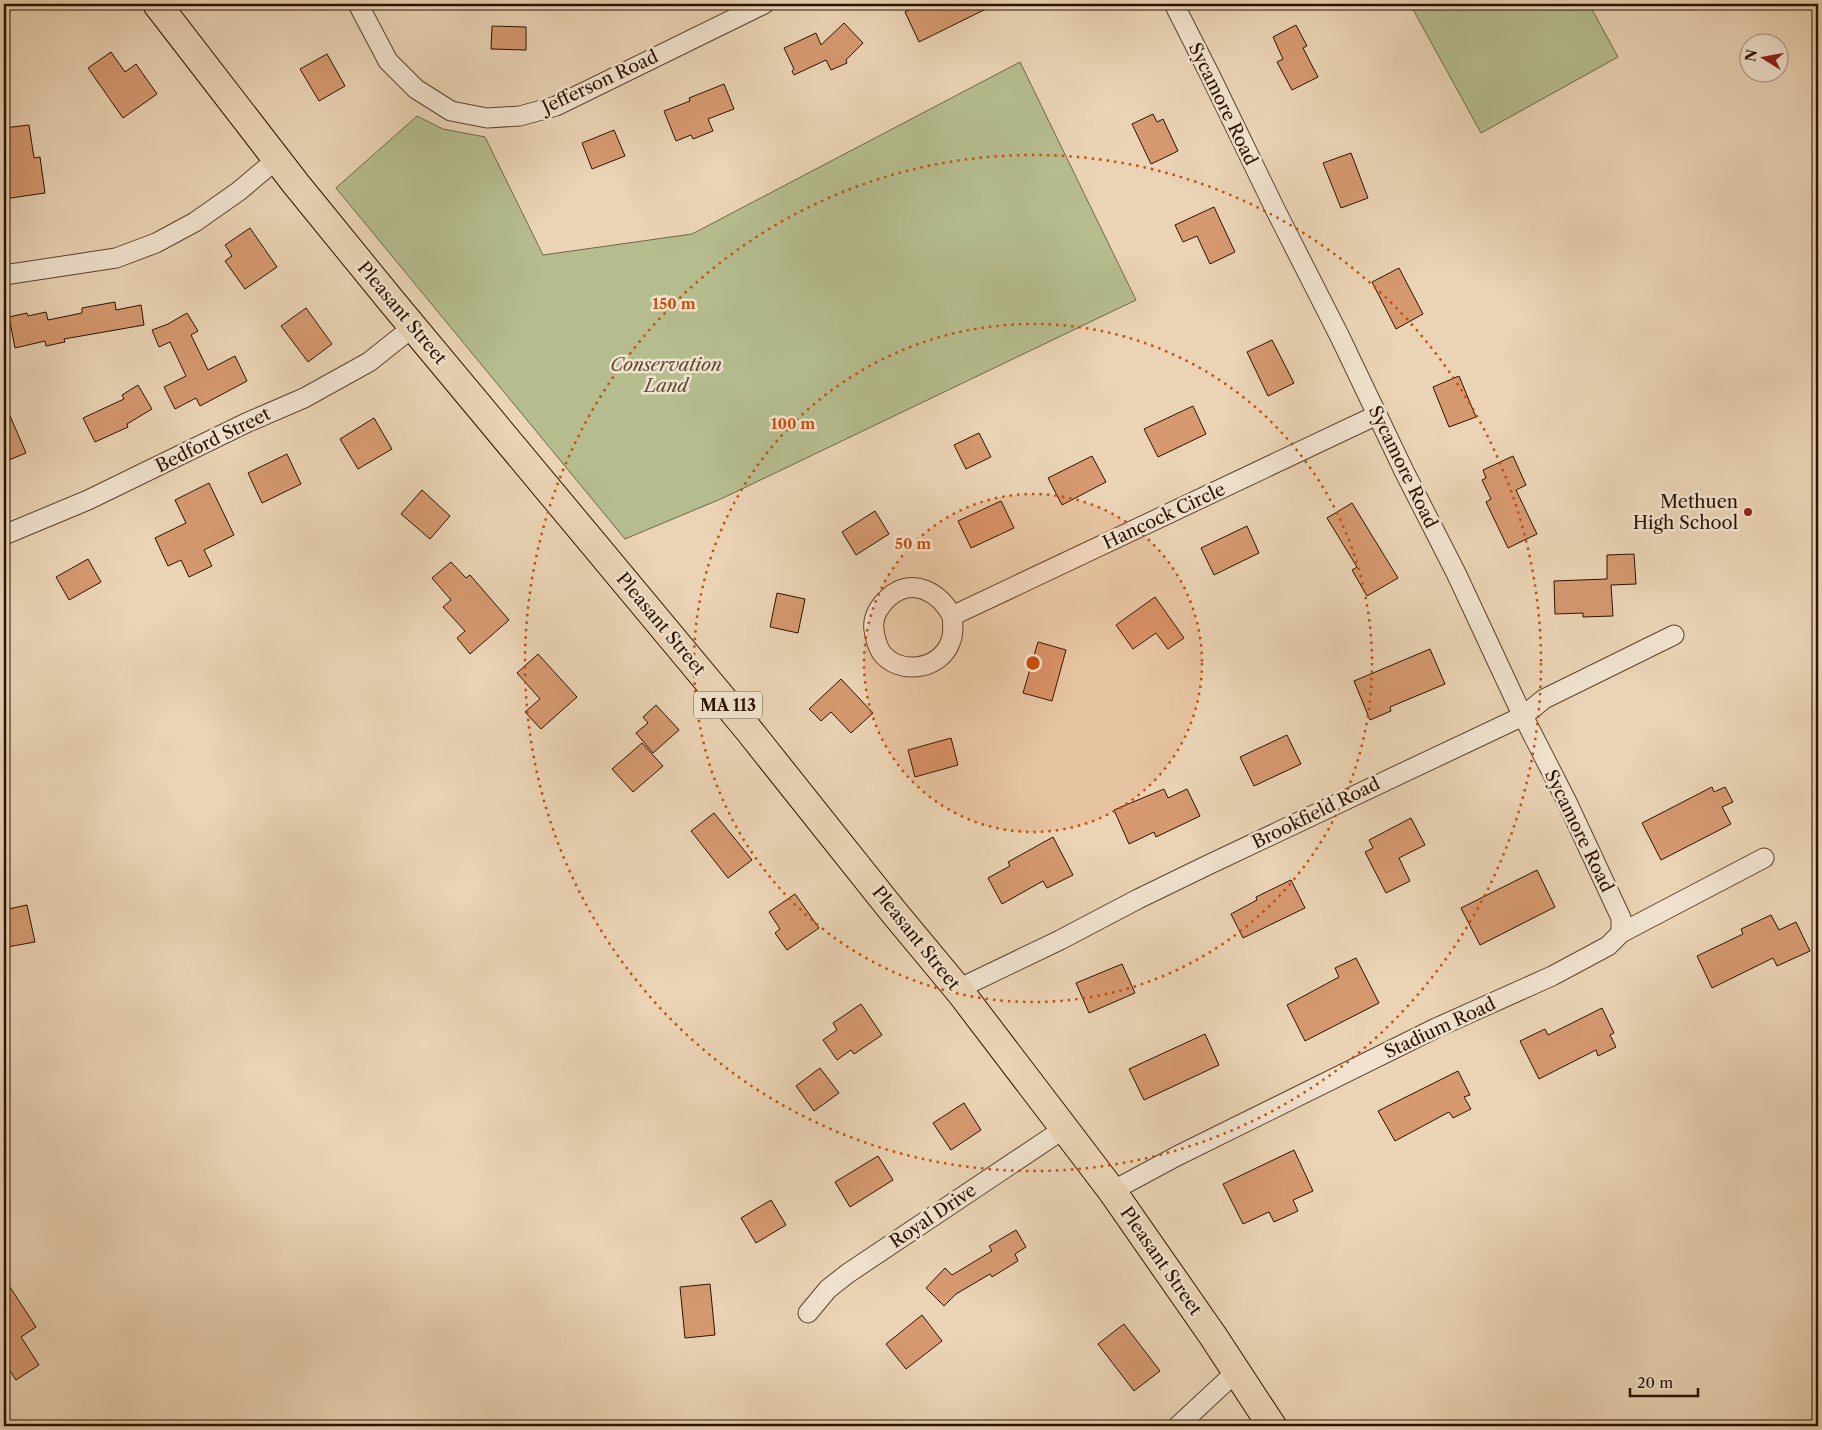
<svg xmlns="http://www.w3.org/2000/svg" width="1822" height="1430" viewBox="0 0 1822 1430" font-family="'Libre Caslon Text',serif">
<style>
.green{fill:#b5bd8f;stroke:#706748}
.building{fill:#d69970;stroke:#2b1100}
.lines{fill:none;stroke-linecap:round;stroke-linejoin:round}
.minor-casing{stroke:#5b422d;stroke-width:21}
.primary-casing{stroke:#2b1100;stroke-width:30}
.minor{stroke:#f1e3cf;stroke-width:19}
.primary{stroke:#ead4b5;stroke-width:28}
.ring{fill:none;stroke:#cc4e0a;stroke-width:2.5;stroke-dasharray:2.5 5}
.poi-dot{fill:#8f2418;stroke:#f1e3cf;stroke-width:2}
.labels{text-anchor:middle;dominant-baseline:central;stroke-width:5;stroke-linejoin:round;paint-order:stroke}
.shield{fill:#f1e3cf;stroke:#66503e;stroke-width:1}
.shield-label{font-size:16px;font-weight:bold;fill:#2b1100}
.street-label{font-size:18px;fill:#2b1100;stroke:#f1e3cf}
.park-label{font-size:18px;font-style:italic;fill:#5b4d32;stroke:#f1e3cf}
.poi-label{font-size:18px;fill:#2b1100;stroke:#f1e3cf;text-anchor:end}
.centre{fill:#cc4e0a;stroke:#f1e3cf;stroke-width:2.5}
.ring-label{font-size:15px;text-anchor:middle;font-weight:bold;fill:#cc4e0a;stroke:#f1e3cf;stroke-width:5;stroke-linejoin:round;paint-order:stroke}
</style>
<rect width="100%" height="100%" fill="#ead4b5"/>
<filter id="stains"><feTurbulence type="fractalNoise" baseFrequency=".004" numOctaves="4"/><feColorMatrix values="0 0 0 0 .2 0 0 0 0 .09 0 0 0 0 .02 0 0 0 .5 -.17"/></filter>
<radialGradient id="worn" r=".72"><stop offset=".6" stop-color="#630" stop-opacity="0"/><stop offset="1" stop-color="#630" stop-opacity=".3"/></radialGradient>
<!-- green -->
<g class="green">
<path d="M 1410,4 L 1589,4 L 1618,57 L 1481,133 Z"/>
<path d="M 1020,62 L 1136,300 L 723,498 L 625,539 L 336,188 L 417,116 L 443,129 L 485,137 L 543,255 L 692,234 Z"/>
</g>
<!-- building -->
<g class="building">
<path d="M 921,4 L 996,4 L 919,42 L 905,12 Z"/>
<path d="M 844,23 L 863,43 L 846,60 L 847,63 L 831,70 L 826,60 L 794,75 L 792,71 L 794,69 L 784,48 L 816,33 L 821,45 Z"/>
<path d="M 1296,25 L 1307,46 L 1303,48 L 1318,77 L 1292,90 L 1277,62 L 1283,59 L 1273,37 Z"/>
<path d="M 492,26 L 526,27 L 526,50 L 491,49 Z"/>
<path d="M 111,52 L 125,72 L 136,64 L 157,94 L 123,118 L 88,68 Z"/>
<path d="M 327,54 L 345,86 L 319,101 L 300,69 Z"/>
<path d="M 724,84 L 734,109 L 708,119 L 713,131 L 693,139 L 691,135 L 676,141 L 664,111 L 690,101 L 689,98 Z"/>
<path d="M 1153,114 L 1157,122 L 1163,119 L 1178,151 L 1151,164 L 1132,124 Z"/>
<path d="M 29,125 L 34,158 L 40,157 L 45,193 L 4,199 L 4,128 Z"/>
<path d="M 614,130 L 625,156 L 592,169 L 582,143 Z"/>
<path d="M 1351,153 L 1368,198 L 1341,208 L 1323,163 Z"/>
<path d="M 1214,207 L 1235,252 L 1210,264 L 1197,236 L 1183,242 L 1175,225 Z"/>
<path d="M 250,228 L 277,267 L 245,289 L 225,261 L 232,256 L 225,245 Z"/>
<path d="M 1399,268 L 1423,314 L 1396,329 L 1372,282 Z"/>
<path d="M 115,302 L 116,310 L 141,305 L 144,325 L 64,339 L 65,342 L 46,346 L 45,341 L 15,348 L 9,317 L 27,313 L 28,316 L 46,312 L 48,320 L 82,313 L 82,308 Z"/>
<path d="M 306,308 L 332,344 L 308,362 L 281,326 Z"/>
<path d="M 187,313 L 198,331 L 191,335 L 208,370 L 235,356 L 247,381 L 200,406 L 196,398 L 175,409 L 164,387 L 186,376 L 170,342 L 159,347 L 152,330 L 168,324 Z"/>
<path d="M 1272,340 L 1294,383 L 1268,396 L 1247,352 Z"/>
<path d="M 1459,376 L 1476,417 L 1449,427 L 1433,387 Z"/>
<path d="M 138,385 L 152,409 L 127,424 L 128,427 L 95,442 L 83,418 L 124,399 L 122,395 Z"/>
<path d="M 4,402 L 26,453 L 4,462 Z"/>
<path d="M 1193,406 L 1206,434 L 1158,457 L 1144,429 Z"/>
<path d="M 374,418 L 392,449 L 358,469 L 340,439 Z"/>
<path d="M 979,433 L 991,457 L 966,469 L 954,445 Z"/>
<path d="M 287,454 L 301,484 L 262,503 L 248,473 Z"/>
<path d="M 1092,456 L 1106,482 L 1062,505 L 1048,478 Z"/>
<path d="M 1513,456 L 1526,485 L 1516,490 L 1537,534 L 1508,548 L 1486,502 L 1491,499 L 1482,480 L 1486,478 L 1483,470 Z"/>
<path d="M 209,483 L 234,535 L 204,550 L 212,566 L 189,577 L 181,560 L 168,566 L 155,538 L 186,523 L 175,500 Z"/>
<path d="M 422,490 L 450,516 L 430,539 L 401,514 Z"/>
<path d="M 1001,501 L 1014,528 L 971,548 L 958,521 Z"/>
<path d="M 1352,503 L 1398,578 L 1367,596 L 1352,570 L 1357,567 L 1327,518 Z"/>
<path d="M 875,511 L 889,534 L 856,555 L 842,532 Z"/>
<path d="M 1247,526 L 1259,553 L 1214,575 L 1201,548 Z"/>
<path d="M 1634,554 L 1636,584 L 1611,585 L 1613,616 L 1583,617 L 1583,613 L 1555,614 L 1554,581 L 1607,579 L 1607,555 Z"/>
<path d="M 88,559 L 101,582 L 69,600 L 56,577 Z"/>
<path d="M 451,562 L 466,578 L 470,575 L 509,620 L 470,654 L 457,638 L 465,631 L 443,607 L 451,600 L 432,578 Z"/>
<path d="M 777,593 L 805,599 L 798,633 L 770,627 Z"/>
<path d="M 1155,597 L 1184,638 L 1168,649 L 1156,633 L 1133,649 L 1116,625 Z"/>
<path d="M 1038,642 L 1066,650 L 1052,701 L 1023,693 Z"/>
<path d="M 1430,649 L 1445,684 L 1390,707 L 1391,711 L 1370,720 L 1354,681 Z"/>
<path d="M 538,654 L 577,697 L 541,729 L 525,712 L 540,699 L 517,673 Z"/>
<path d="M 841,679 L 873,713 L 851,733 L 831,712 L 821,721 L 809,709 Z"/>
<path d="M 656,705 L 679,730 L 653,753 L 636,733 L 648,723 L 643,717 Z"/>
<path d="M 1287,735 L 1301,764 L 1254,786 L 1240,757 Z"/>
<path d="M 951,738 L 958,765 L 915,777 L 908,750 Z"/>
<path d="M 642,743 L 663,766 L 633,792 L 612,769 Z"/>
<path d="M 1712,787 L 1714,792 L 1725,787 L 1733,802 L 1722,807 L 1731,824 L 1661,860 L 1642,823 Z"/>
<path d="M 1164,789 L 1168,798 L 1187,789 L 1200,816 L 1156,837 L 1154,832 L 1129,844 L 1114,810 Z"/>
<path d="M 714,813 L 752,860 L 728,878 L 691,831 Z"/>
<path d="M 1411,818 L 1425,845 L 1399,858 L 1410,881 L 1386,893 L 1365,852 L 1373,848 L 1369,840 Z"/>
<path d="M 1053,837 L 1073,875 L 1047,888 L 1043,881 L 1002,904 L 988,878 L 1010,866 L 1008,862 Z"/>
<path d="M 1537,870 L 1555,907 L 1480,945 L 1461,908 Z"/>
<path d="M 1291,880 L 1305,908 L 1243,938 L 1231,914 L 1257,900 L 1256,897 Z"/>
<path d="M 795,894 L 819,928 L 787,950 L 775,933 L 780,929 L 769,912 Z"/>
<path d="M 27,905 L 35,942 L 7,947 L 4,932 L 4,910 Z"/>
<path d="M 1771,915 L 1779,930 L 1796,922 L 1810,951 L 1777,966 L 1773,958 L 1712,988 L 1697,956 L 1743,934 L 1741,929 Z"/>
<path d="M 1356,958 L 1379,1003 L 1305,1041 L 1287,1005 L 1339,977 L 1335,968 Z"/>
<path d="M 1122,964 L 1135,993 L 1089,1013 L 1076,983 Z"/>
<path d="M 861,1004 L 882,1035 L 854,1054 L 851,1050 L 837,1060 L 823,1040 L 837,1030 L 833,1023 Z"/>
<path d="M 1602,1008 L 1614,1033 L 1610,1035 L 1616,1047 L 1598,1056 L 1596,1050 L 1539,1079 L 1520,1041 L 1545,1029 L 1548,1035 Z"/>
<path d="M 1205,1034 L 1219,1065 L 1144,1100 L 1129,1069 Z"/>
<path d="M 820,1068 L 839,1093 L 814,1111 L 796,1086 Z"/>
<path d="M 1458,1071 L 1470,1095 L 1464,1097 L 1471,1109 L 1453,1118 L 1449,1112 L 1395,1141 L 1378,1111 Z"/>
<path d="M 964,1103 L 981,1130 L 951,1150 L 933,1123 Z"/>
<path d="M 1294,1150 L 1313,1191 L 1293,1200 L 1298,1211 L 1274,1222 L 1269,1212 L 1243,1224 L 1223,1184 Z"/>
<path d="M 878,1156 L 893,1180 L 850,1207 L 835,1182 Z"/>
<path d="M 771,1200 L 786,1225 L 756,1243 L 741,1218 Z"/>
<path d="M 1016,1230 L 1026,1247 L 1015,1254 L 1018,1261 L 992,1277 L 990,1274 L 956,1294 L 944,1306 L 926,1288 L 945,1268 L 952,1275 L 992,1251 L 989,1246 Z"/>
<path d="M 4,1278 L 36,1327 L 21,1337 L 39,1365 L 16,1380 L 4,1362 Z"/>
<path d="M 710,1284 L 715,1335 L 685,1338 L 680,1287 Z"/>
<path d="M 922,1315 L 942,1341 L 906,1369 L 886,1344 Z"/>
<path d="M 1124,1324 L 1160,1371 L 1134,1391 L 1098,1344 Z"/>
</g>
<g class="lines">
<!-- minor casing -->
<g class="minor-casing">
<g id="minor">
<path d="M 358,4 L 388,61 L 416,89 L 451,111 L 487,118 L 520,116 L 556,106 L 764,4"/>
<path d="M 1174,4 L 1211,77 L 1276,211 L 1340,337 L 1404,471 L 1456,573 L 1518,706 L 1567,802 L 1621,918 L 1621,933"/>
<path d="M 4,275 L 116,258 L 156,243 L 195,222 L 239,191 L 277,159"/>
<path d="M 4,535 L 88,500 L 246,423 L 304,398 L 369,362 L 413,327"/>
<path d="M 952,616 C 953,625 954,634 950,643 C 940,670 898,676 881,652 C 877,645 875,638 874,630 C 872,617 880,605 889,597 C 913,576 940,593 952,616 L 1377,415"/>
<path d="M 958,989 L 1060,940 L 1138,899 L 1210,864 L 1523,716 L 1544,699 L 1674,635"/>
<path d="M 1112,1191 L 1177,1156 L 1436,1028 L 1552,976 L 1608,946 L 1621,933 L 1764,858"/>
<path d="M 808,1313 L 828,1289 L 847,1274 L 1065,1128"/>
<path d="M 1178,1426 L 1236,1372"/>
</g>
</g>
<!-- primary casing -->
<g class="primary-casing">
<path id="primary" d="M 157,4 L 296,184 L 393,303 L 747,728 L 892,910 L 961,993 L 1112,1191 L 1213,1336 L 1272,1426"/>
</g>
<!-- minor -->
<use href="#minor" class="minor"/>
<!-- primary -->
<use href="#primary" class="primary"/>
</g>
<!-- distance rings -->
<circle cx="1033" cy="663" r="169" fill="#cc4e0a" fill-opacity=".12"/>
<g class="ring">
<circle cx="1033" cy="663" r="169"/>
<circle cx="1033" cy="663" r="339"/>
<circle cx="1033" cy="663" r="508"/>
</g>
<!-- markers -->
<circle class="poi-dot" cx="1748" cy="512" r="5"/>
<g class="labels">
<!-- shield labels -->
<rect class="shield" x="694" y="691.5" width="68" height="27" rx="4"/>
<g class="shield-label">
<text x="728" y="705">MA 113</text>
</g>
<!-- street labels -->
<g class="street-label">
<text transform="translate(600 82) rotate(-25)">Jefferson Road</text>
<text transform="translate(1223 104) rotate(64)">Sycamore Road</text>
<text transform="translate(402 313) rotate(50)">Pleasant Street</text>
<text transform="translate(213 440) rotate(-26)">Bedford Street</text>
<text transform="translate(1403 467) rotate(64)">Sycamore Road</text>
<text transform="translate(1164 516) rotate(-25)">Hancock Circle</text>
<text transform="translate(661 624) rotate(50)">Pleasant Street</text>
<text transform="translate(1316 813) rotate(-26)">Brookfield Road</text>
<text transform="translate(1579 831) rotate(64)">Sycamore Road</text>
<text transform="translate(916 938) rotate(51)">Pleasant Street</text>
<text transform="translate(1440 1028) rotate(-25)">Stadium Road</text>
<text transform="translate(933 1216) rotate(-34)">Royal Drive</text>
<text transform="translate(1161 1261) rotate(55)">Pleasant Street</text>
</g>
<!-- park labels -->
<g class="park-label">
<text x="666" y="365">Conservation<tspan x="666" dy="21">Land</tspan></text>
</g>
<!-- poi labels -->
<g class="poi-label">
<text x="1738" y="502">Methuen<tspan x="1738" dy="21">High School</tspan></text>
</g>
</g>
<circle cx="1033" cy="663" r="8" class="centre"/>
<g class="ring-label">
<text x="674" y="309">150 m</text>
<text x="793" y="429">100 m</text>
<text x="913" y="549">50 m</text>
</g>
<!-- margin -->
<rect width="1822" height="1430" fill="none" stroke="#ead4b5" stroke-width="20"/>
<rect x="5" y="5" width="1812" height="1420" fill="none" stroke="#2b1100" stroke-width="2.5"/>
<rect x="10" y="10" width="1802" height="1410" fill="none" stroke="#2b1100"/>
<!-- north arrow -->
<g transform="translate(1764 58) rotate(281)"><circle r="24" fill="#f1e3cf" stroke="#a28f7c"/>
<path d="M0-4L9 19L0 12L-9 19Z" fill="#8f2418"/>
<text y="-8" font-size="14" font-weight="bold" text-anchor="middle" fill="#2b1100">N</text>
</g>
<!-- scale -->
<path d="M1630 1388v8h68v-8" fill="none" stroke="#2b1100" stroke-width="2.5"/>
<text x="1637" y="1388" font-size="15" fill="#2b1100" stroke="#f1e3cf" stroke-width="4" paint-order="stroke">20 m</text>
<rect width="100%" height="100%" filter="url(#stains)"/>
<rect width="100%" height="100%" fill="url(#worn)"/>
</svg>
